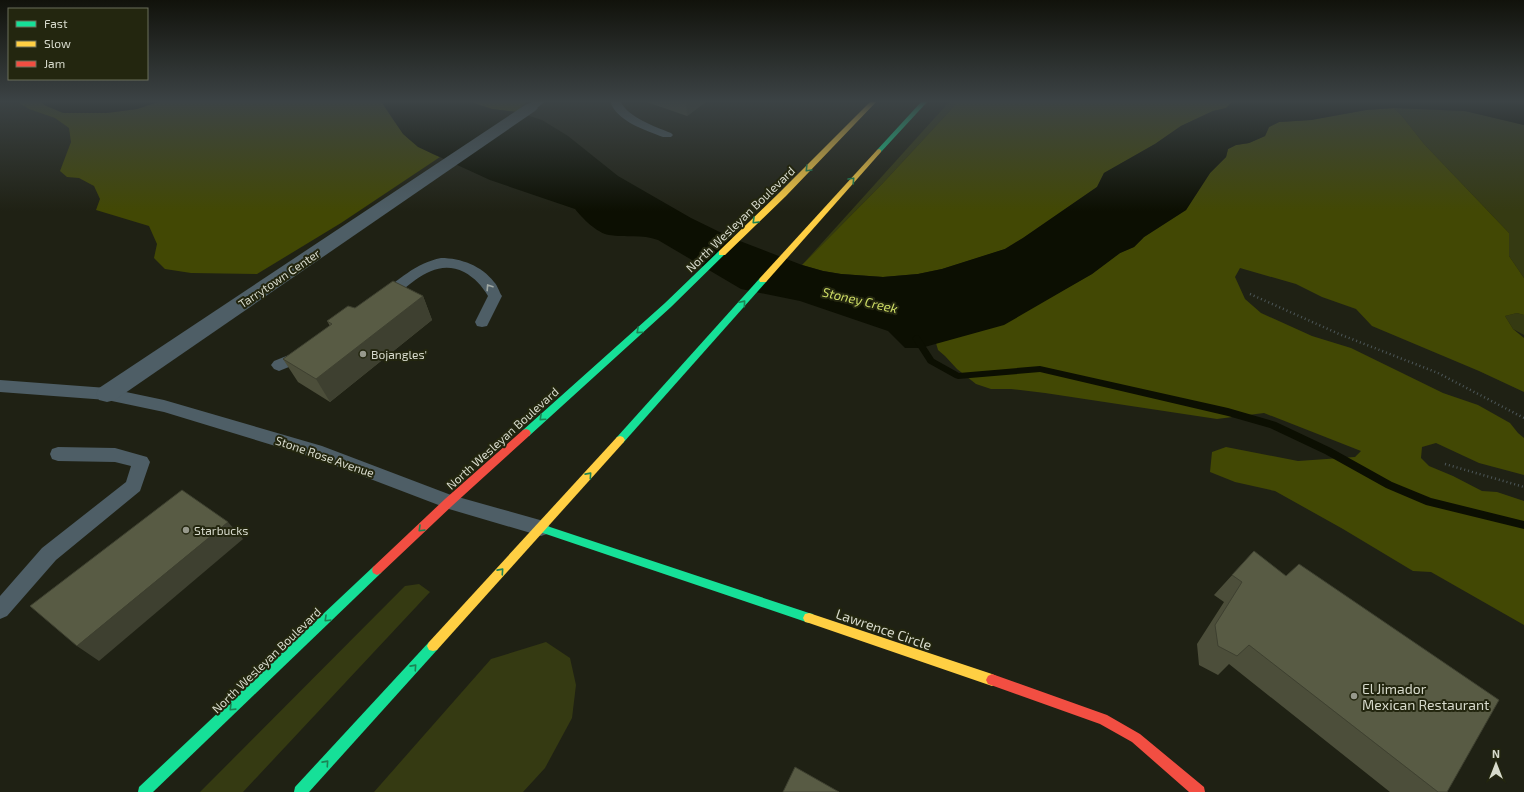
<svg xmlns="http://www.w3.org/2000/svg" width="1524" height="792" viewBox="0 0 1524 792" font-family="'Exo 2',sans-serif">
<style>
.green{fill:#353a12}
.forest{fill:#424804}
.water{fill:#0c0f02}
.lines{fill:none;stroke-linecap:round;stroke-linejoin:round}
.stream{fill:#0c0f02;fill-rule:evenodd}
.path{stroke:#4d5759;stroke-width:2.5;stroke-dasharray:1 3;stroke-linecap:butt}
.lane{fill:#4e5e66;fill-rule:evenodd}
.street{fill:#4e5e66;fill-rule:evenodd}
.fast{fill:#16e098;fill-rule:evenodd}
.slow{fill:#ffcf43;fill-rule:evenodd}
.jam{fill:#f24e42;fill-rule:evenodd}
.wall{fill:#4c4e3a}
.shaded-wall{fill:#3e4030}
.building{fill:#585b44;stroke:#3e4030}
.oneway{stroke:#1c8354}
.oneway2{stroke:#a0a8a3}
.poi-dot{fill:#97998c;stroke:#23260f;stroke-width:1.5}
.labels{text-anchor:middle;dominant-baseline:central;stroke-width:4;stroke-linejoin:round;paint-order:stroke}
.street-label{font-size:12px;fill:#d7dacc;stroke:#23260f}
.poi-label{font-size:12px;fill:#d7dacc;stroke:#23260f;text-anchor:start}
.water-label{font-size:13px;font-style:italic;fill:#cddc65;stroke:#23260f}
.near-street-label{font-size:14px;fill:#d7dacc;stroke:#23260f}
.near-poi-label{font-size:14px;fill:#d7dacc;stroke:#23260f;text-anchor:start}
</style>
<rect width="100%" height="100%" fill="#1f2114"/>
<!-- green -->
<g class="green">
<path d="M 950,101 L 959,101 L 883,183 L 802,265 Z"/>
<path d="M 1394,108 L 1465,111 L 1524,125 L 1524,278 L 1509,256 L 1509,233 L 1424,144 L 1402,116 Z"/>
<path d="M 1517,313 L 1524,315 L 1524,335 L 1513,329 L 1505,316 Z"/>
<path d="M 419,584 L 430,592 L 243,792 L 200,792 L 405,586 Z"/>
<path d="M 546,642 L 570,658 L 576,685 L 572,718 L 545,768 L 523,792 L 374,792 L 491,659 Z"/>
</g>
<!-- forest -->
<g class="forest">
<path d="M 16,101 L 41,101 L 44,105 L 106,113 L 137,109 L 161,101 L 381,101 C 400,130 406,143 440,157 L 341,223 L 257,274 L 191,273 L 165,269 L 154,258 L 157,244 L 149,226 L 96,210 L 100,199 L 94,186 L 79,178 L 67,177 L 60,171 L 71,142 L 69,128 L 55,118 L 29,109 Z"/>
<path d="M 468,101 L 526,101 L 517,112 L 492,109 Z"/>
<path d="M 959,101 L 1233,101 L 1226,108 L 1213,111 L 1181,126 L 1155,144 L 1104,173 L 1097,187 L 1023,238 L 1005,249 L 990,254 L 942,269 L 918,274 L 883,277 L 841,274 L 823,271 L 802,265 L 883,183 Z"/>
<path d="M 1394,108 L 1402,116 L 1424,144 L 1509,233 L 1509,256 L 1524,278 L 1524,315 L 1517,313 L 1505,316 L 1513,329 L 1524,338 L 1524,392 L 1479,371 L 1372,326 L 1356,309 L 1322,297 L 1296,284 L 1240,268 L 1235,277 L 1245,299 L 1261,313 L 1312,336 L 1351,348 L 1443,393 L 1478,405 L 1510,423 L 1518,433 L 1524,438 L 1524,475 L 1479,463 L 1436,443 L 1422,447 L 1421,458 L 1429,466 L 1453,476 L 1482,491 L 1497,492 L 1524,501 L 1524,625 L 1431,572 L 1413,571 L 1343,529 L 1275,491 L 1235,482 L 1210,472 L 1212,452 L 1226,447 L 1298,461 L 1355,457 L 1361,451 L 1264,413 L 1217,419 L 1045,393 L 1011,389 L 991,389 L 976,384 L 957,369 L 945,356 L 938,350 L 936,343 L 989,328 L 1031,308 L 1092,274 L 1120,253 L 1134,247 L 1144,237 L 1186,210 L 1210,173 L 1226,157 L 1228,149 L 1236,145 L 1249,143 L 1265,136 L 1269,127 L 1279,122 L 1311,120 L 1366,110 Z"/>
</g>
<!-- water -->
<g class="water">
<path d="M 41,101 L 161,101 L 137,109 L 106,113 L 63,113 L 44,105 Z"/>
<path d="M 381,101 L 468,101 L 492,109 L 517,112 L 542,120 L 568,136 L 618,176 L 691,218 L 732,238 L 802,265 L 823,271 L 841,274 L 883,277 L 918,274 L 942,269 L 989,254 L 1005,249 L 1023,238 L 1097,187 L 1104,173 L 1155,144 L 1181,126 L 1213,111 L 1226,108 L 1233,101 L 1503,101 L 1524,105 L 1524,125 L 1465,111 L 1394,108 L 1366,110 L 1311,120 L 1279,122 L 1269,127 L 1265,136 L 1249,143 L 1236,145 L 1228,149 L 1226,157 L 1210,173 L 1186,210 L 1144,237 L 1134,247 L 1120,253 L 1092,274 L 1004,325 L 921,348 L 905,348 L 888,331 L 800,301 L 741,289 L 658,240 C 642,234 626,238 609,235 C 597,233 582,218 575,209 L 490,180 L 418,147 L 403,134 Z"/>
</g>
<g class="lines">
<!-- stream -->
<path class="stream" d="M 916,335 L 919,336 L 934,359 L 959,373 L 1040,366 L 1228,408 L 1276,422 L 1331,448 L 1392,482 L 1431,498 L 1524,521 L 1524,529 L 1426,505 L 1386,488 L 1325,454 L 1270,428 L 1228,416 L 1040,372 L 958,379 L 955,378 L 928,363 L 912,338 Z"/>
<!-- path -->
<g class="path">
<path d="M 1250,294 L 1339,334 L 1438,373 L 1524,418"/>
<path d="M 1445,464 L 1524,487"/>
</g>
<!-- lane -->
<g class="lane">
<path d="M 533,101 L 546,101 L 534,110 L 526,110 L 524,108 Z"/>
<path d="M 610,101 L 620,101 C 629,118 654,126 671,133 L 673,135 L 671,137 L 663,137 C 645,130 616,121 610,101 Z"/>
<path d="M 441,258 C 461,258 482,266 494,282 C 498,286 499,292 502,296 L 487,326 L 482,327 L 477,326 L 475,322 L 488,296 C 482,286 475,278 464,272 C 434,257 410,285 388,302 L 383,304 L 378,302 L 376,299 L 378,296 C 398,280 416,263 441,258 Z"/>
<path d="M 306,348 L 311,350 L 314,354 L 311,358 L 279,371 L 274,369 L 271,365 L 274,361 Z"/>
<path d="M 0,380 L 107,388 L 164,400 L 322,446 L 451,495 L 547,522 L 550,528 L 547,534 L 541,536 L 449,509 L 318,459 L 164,412 L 107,400 L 0,392 Z"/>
<path d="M 58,447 L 115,448 L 147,457 L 150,462 L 140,491 L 56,560 L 7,616 L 0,619 L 0,596 L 42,548 L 126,482 L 131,466 L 115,462 L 58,461 L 52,459 L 50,454 L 52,449 Z"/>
</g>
<!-- street -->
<path class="street" d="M 530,103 L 535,105 L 538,108 L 535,111 L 115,400 L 107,402 L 99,400 L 96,394 L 99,388 L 525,105 Z"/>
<!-- fast -->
<g class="fast">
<path d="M 922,101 L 928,101 L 881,152 L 877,152 L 877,150 Z"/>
<path d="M 719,251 L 722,251 L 726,253 L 671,307 L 529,436 L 523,436 L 521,433 L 523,430 L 665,303 Z"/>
<path d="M 763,277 L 767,280 L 766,282 L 623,443 L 617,443 L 615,440 L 617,437 L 760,278 Z"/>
<path d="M 541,524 L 809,613 L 813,614 L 815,618 L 813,622 L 809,623 L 537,531 L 536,528 L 537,525 Z"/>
<path d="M 377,565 L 381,567 L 382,570 L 381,573 L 153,792 L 138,792 L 139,787 L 373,567 Z"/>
<path d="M 433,641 L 437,642 L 439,646 L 437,650 L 309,792 L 294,792 L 295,787 L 429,642 Z"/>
</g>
<!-- slow -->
<g class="slow">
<path d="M 871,101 L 877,101 L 786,196 L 725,255 L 719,255 L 719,251 L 780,192 Z"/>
<path d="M 879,149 L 881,150 L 881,152 L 766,282 L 760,282 L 759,280 L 760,278 L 877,150 Z"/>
<path d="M 620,436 L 623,437 L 625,440 L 623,443 L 437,650 L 433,651 L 429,650 L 427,646 L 429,642 L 617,437 Z"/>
<path d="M 809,613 L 992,674 L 996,676 L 998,680 L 996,684 L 992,686 L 809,623 L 805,622 L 803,618 L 805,614 Z"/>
</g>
<!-- jam -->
<g class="jam">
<path d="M 526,429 L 529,430 L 531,433 L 529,436 L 453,505 L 381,573 L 377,575 L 373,573 L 372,570 L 373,567 L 445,499 L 523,430 Z"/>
<path d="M 992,674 L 1107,715 L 1140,734 L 1204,787 L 1205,792 L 1189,792 L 1132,742 L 1100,724 L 988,684 L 986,680 L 988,676 Z"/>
</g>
</g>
<!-- wall -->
<g class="wall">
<path d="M 644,101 L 707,101 L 687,116 Z"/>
<path d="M 423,296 L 432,320 L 330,402 L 298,382 L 283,359 L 330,326 L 327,321 L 355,308 Z"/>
<path d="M 1254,551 L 1447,792 L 1390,792 L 1229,664 L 1218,675 L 1199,665 L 1197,644 L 1224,602 L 1214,595 Z"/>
</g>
<!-- shaded-wall -->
<g class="shaded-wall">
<path d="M 690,101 L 707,101 L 687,116 L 686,103 Z"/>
<path d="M 423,296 L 432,320 L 330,402 L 316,379 Z"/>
<path d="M 228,522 L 243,539 L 99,661 L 77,646 Z"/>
</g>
<!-- building -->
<g class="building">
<path d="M 678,101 L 690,101 L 686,103 Z"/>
<path d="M 393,281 L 423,296 L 316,379 L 283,359 L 332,324 L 327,321 L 348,306 L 355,308 Z"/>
<path d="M 182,490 L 228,522 L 77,646 L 30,606 Z"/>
<path d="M 1254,551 L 1286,576 L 1299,564 L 1499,700 L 1447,792 L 1438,792 L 1249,645 L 1237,656 L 1218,646 L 1215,625 L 1242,582 L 1232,575 Z"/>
<path d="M 795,767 L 839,792 L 783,792 Z"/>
</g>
<!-- one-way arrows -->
<defs><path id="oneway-chevron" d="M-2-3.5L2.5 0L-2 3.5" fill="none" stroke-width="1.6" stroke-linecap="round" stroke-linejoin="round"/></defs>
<g class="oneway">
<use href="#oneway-chevron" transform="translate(808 169) rotate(134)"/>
<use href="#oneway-chevron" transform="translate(852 180) rotate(-47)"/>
<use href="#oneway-chevron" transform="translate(755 221) rotate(136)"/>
<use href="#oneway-chevron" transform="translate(743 303) rotate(-49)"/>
<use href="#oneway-chevron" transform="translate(639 331) rotate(138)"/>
<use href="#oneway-chevron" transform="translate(542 418) rotate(138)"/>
<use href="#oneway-chevron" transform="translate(589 475) rotate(-48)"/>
<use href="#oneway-chevron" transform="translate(421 529) rotate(136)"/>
<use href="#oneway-chevron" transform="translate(501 571) rotate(-48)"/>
<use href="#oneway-chevron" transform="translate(327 619) rotate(136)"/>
<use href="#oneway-chevron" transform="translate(414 667) rotate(-48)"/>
<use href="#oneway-chevron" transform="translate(232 708) rotate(136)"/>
<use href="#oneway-chevron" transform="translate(326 763) rotate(-48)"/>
</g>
<use class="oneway2" href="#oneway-chevron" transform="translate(489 287) rotate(-123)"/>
<!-- sky -->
<linearGradient id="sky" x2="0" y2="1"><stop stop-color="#11120b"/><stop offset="0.48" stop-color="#3c4345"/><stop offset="1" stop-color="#3c4345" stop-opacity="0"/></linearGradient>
<rect width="1524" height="211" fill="url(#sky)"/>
<!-- markers -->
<g class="poi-dot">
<circle cx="363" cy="354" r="4"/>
<circle cx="186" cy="530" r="4"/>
<circle cx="1354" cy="696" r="4"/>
</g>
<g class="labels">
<!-- street labels -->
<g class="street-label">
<text transform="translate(740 219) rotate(-44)">North Wesleyan Boulevard</text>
<text transform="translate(279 278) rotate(-34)">Tarrytown Center</text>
<text transform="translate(502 438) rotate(-42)">North Wesleyan Boulevard</text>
<text transform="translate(325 456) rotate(19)">Stone Rose Avenue</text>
<text transform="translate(266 660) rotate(-44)">North Wesleyan Boulevard</text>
</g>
<!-- poi labels -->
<g class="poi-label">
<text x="371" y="354">Bojangles'</text>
<text x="194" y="530">Starbucks</text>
</g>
<!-- water labels -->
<g class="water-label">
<text transform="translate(860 300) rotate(13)">Stoney Creek</text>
</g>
<!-- near-street labels -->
<g class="near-street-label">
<text transform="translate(884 629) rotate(19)">Lawrence Circle</text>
</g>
<!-- near-poi labels -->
<g class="near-poi-label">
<text x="1362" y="688">El Jimador<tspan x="1362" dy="16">Mexican Restaurant</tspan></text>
</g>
</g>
<!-- legend -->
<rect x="8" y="8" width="140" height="72" fill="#23260f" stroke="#6b6e5b"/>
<rect x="16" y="21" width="20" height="6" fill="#16e098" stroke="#6b6e5b"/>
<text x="44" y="28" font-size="12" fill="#d7dacc">Fast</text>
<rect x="16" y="41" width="20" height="6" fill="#ffcf43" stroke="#6b6e5b"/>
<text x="44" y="48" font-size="12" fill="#d7dacc">Slow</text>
<rect x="16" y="61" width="20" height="6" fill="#f24e42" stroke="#6b6e5b"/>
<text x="44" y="68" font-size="12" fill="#d7dacc">Jam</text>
<!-- north arrow -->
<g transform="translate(1496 764)" stroke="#23260f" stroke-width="3" paint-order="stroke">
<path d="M0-3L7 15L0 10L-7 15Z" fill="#d7dacc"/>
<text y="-6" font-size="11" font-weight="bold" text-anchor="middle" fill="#d7dacc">N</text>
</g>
</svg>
